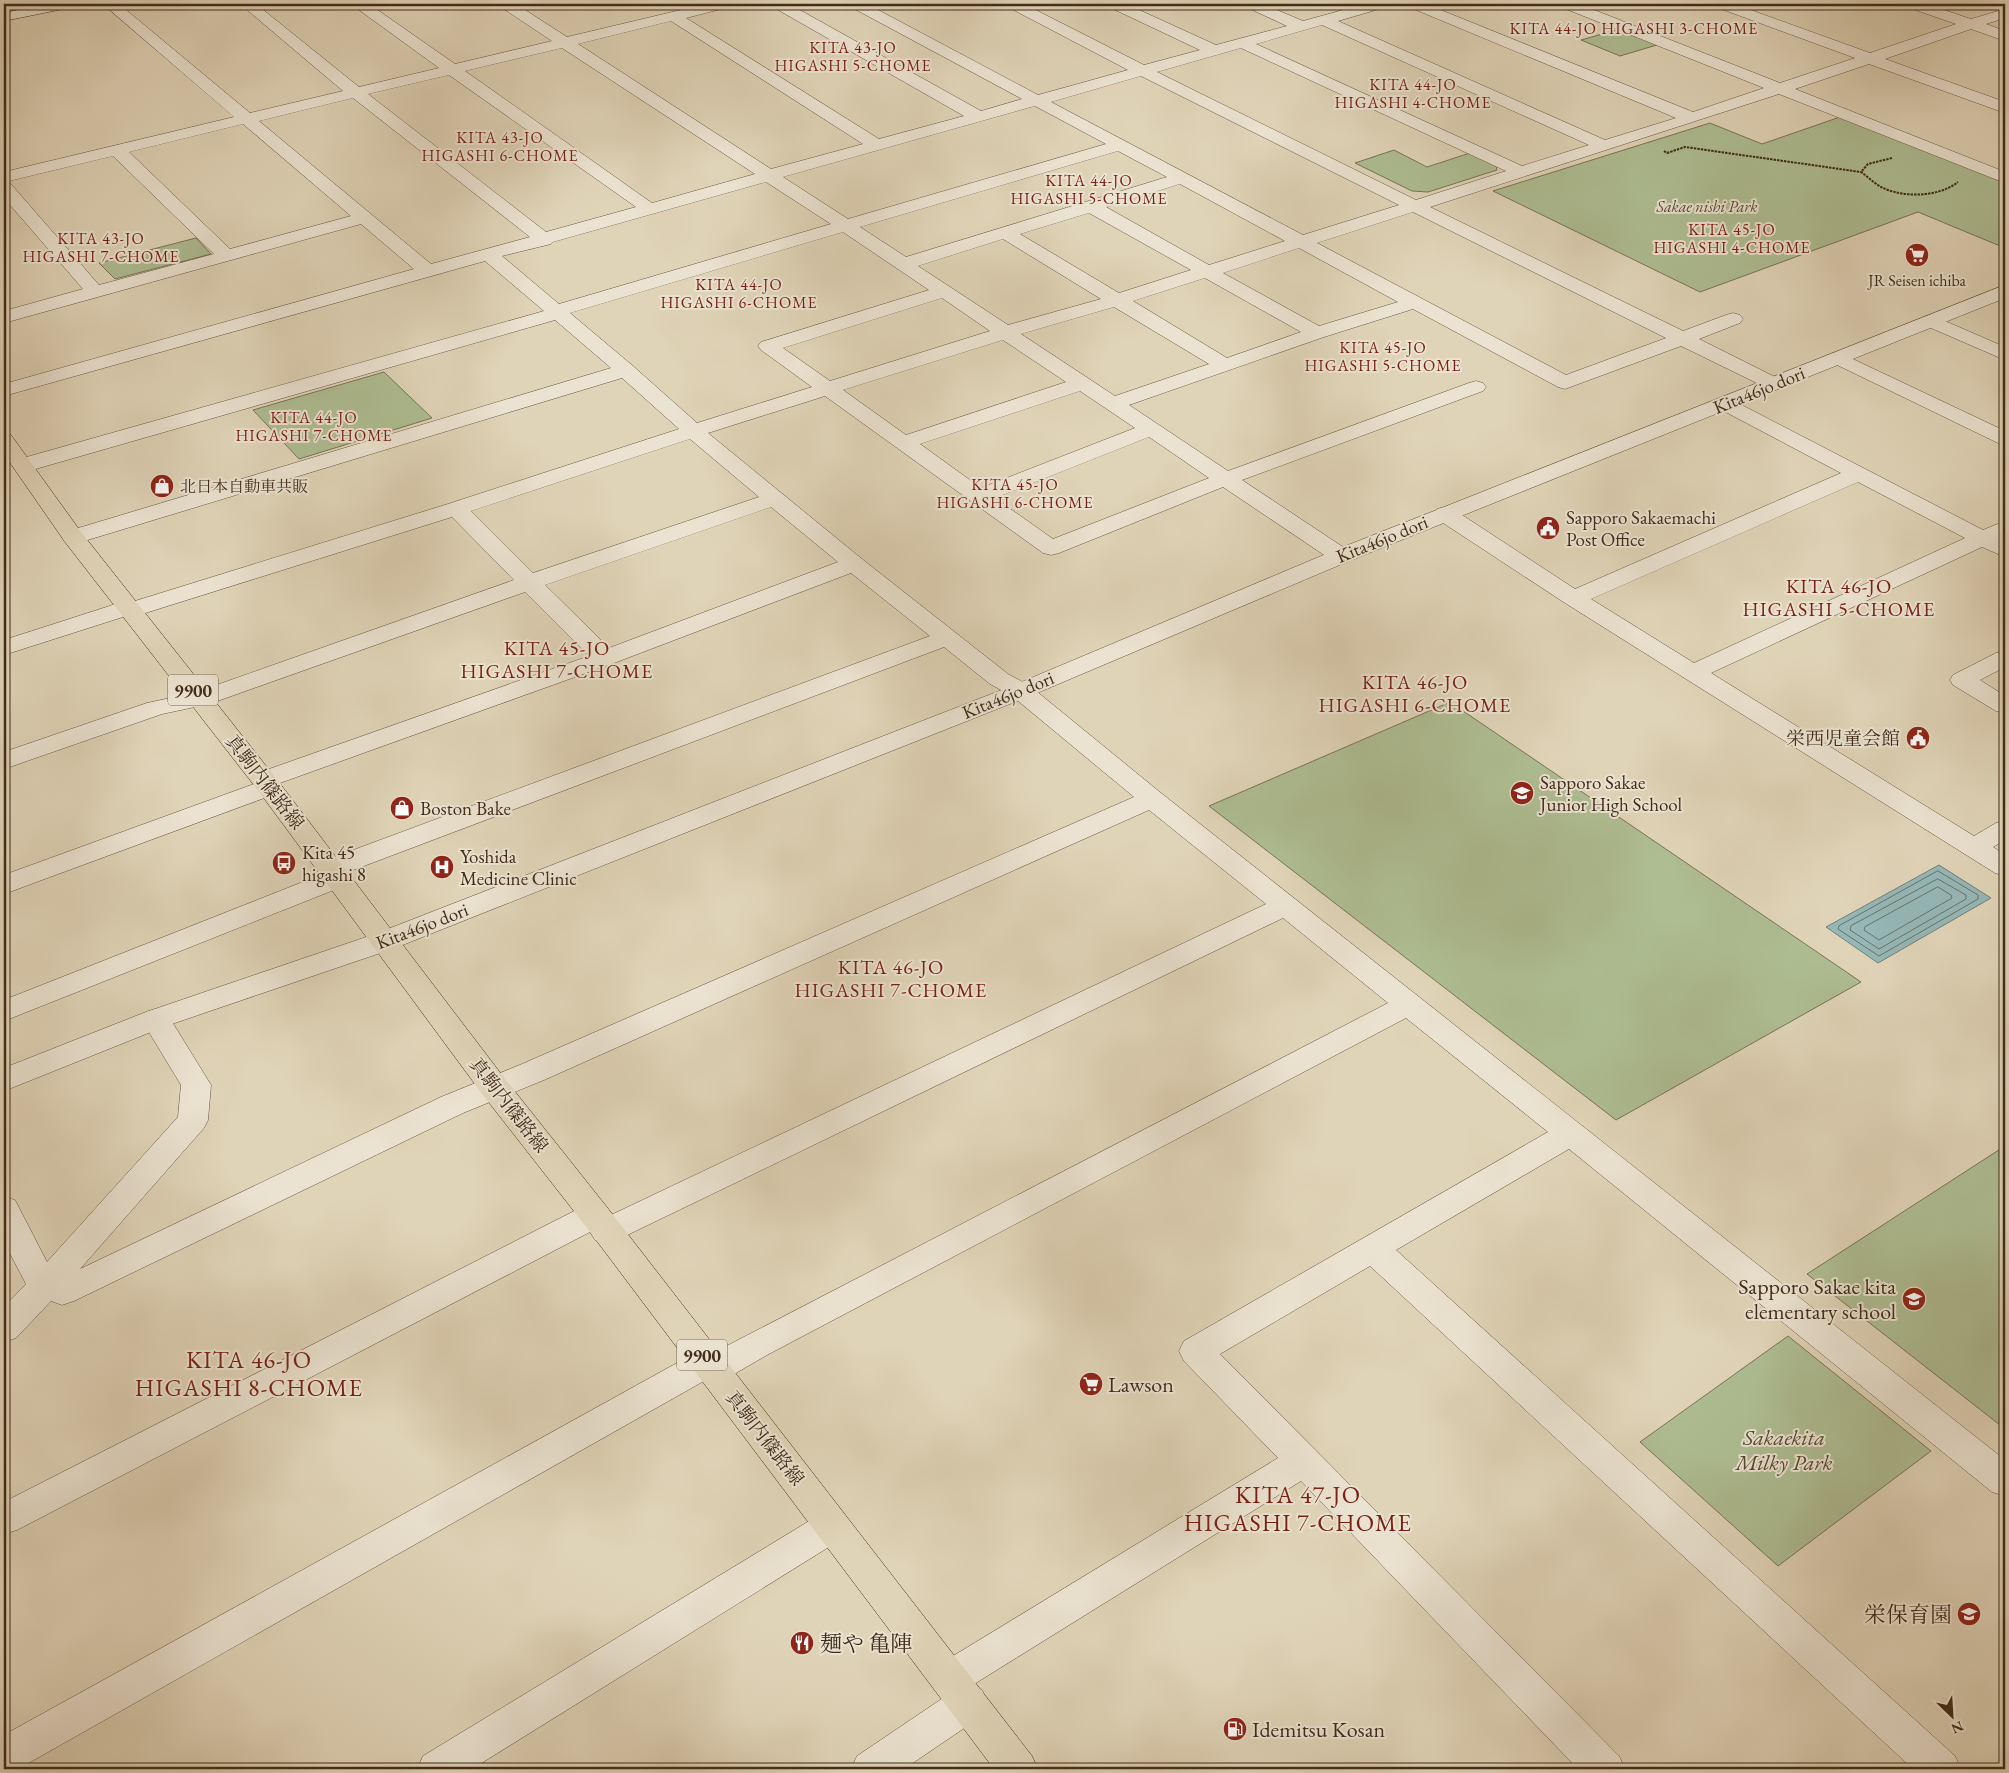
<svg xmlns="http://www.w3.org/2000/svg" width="2009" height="1773" viewBox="0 0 2009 1773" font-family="'EB Garamond','Noto Serif JP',serif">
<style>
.green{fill:#aebd92;stroke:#787456}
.water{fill:#95b7b6;stroke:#737f78}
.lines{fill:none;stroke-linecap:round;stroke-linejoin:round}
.shore{stroke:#6b7268;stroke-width:1}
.minor-casing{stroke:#695642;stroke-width:1}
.tertiary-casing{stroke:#695642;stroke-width:1}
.secondary-casing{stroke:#412c1a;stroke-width:1}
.primary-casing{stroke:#412c1a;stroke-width:1}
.path{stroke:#412c1a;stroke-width:2;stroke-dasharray:2.5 1;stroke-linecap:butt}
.minor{fill:#ebe3d1;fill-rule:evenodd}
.tertiary{fill:#ebe3d1;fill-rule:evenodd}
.secondary{fill:#ebe3d1;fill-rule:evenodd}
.primary{fill:#e0d4b8;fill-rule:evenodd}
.labels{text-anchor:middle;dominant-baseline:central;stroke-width:4;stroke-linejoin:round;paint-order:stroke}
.far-neighbourhood-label{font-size:16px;letter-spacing:1px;fill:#7a1f14;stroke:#ebe3d1}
.far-park-label{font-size:16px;font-style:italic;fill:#574932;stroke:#ebe3d1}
.far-poi-label{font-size:16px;fill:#412c1a;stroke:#ebe3d1}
.shield{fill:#ebe3d1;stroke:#746351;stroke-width:1}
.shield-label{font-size:18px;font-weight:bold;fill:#412c1a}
.street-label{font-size:19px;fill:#412c1a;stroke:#ebe3d1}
.poi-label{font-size:19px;fill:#412c1a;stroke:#ebe3d1;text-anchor:start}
.neighbourhood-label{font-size:20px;letter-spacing:1px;fill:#7a1f14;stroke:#ebe3d1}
.near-poi-label{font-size:22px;fill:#412c1a;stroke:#ebe3d1;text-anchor:start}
.near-park-label{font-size:22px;font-style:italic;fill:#574932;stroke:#ebe3d1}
.near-neighbourhood-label{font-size:24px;letter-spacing:1px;fill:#7a1f14;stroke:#ebe3d1}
</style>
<rect width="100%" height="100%" fill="#e0d4b8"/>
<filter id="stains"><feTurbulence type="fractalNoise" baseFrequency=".004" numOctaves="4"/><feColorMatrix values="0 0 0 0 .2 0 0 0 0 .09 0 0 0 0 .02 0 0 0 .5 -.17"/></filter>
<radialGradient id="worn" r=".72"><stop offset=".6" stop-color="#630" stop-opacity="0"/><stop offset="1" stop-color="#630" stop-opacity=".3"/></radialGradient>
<!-- green -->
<g class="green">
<path d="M 1620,29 L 1660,44 L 1620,56 L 1581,40 Z"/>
<path d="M 1840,117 L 2005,182 L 2005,248 L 1918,212 L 1700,292 L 1493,191 L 1710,123 L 1762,144 Z"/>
<path d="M 1394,150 L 1427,167 L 1470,153 L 1496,166 L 1497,170 L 1428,192 L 1412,191 L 1355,163 Z"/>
<path d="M 196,238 L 211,254 L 115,279 L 99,263 Z"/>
<path d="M 384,372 L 432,418 L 299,459 L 253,410 Z"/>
<path d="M 1450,702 L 1861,982 L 1616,1120 L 1209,806 Z"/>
<path d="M 2005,1146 L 2005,1429 L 1807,1274 Z"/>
<path d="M 1788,1336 L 1931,1451 L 1778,1566 L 1640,1442 Z"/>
</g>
<!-- water -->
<path class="water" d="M 1939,865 L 1991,898 L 1878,963 L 1826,927 Z"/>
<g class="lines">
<!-- shore -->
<g class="shore">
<path d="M 1938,871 L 1978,895 L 1978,899 L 1879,956 L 1838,929 L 1839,926 Z"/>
<path d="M 1938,879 L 1966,895 L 1966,899 L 1879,949 L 1850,930 L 1851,926 Z"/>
<path d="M 1938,887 L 1951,895 L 1952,898 L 1879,940 L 1864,930 L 1865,927 Z"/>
</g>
<!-- minor casing -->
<g class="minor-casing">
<g id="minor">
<path d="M 103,4 L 119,4 L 250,113 L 343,91 L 240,4 L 256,4 L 359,87 L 439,68 L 355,7 L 353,4 L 369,4 L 455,64 L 552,41 L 501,7 L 499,4 L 516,4 L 567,37 L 706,4 L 731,4 L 729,7 L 686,18 L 879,139 L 964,116 L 773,7 L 771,4 L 789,4 L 981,111 L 1022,99 L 851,7 L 849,4 L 867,4 L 1038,95 L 1128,70 L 1008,7 L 1006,4 L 1024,4 L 1144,65 L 1200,50 L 1109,7 L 1107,4 L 1126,4 L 1216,45 L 1287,26 L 1246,7 L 1244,4 L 1263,4 L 1303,21 L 1365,4 L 1388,4 L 1386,7 L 1338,21 L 1605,140 L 1676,118 L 1409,7 L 1407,4 L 1426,4 L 1693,112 L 1764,88 L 1561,7 L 1559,4 L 1579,4 L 1780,83 L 1855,58 L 1716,7 L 1714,4 L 1734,4 L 1870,53 L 1956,24 L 1907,7 L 1905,4 L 1926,4 L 1971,19 L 2005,9 L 2005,18 L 1986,24 L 2005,31 L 2005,41 L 1971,29 L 1885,59 L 2005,102 L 2005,113 L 1869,64 L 1795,89 L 2005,172 L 2005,183 L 1779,94 L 1430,207 L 1683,331 L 1726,315 L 1733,313 L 1740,315 L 1743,319 L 1740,323 L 1699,339 L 1781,380 L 1784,384 L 1781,388 L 1774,390 L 1767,388 L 1681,346 L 1565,389 L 1558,387 L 1413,309 L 1324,337 L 1129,405 L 1228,471 L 1469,383 L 1476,381 L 1483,383 L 1486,387 L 1483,391 L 1242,480 L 1349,551 L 1352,556 L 1349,561 L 1341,563 L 1333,561 L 1223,487 L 1059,553 L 1051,555 L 1043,553 L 825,396 L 708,433 L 862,559 L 1008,674 L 1030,686 L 1161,793 L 2005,1460 L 2005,1496 L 1992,1492 L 1569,1149 L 1396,1250 L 1955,1756 L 1961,1769 L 1913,1769 L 1370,1266 L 1220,1354 L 1619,1756 L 1625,1769 L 1578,1769 L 1301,1481 L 971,1686 L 982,1690 L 988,1703 L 982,1716 L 904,1769 L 851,1769 L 857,1756 L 946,1696 L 935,1691 L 930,1679 L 935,1667 L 1278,1458 L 1184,1361 L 1179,1351 L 1184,1341 L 1548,1132 L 1406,1018 L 767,1355 L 724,1380 L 712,1384 L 704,1381 L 18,1769 L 4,1769 L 4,1735 L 695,1353 L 707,1349 L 715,1352 L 1388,1003 L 1283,918 L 617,1240 L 606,1243 L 595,1240 L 590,1232 L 17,1530 L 4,1534 L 4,1502 L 584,1206 L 595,1203 L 606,1206 L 611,1215 L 1266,904 L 1149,810 L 544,1080 L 463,1113 L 74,1301 L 62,1305 L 51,1301 L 16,1338 L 4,1342 L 4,1307 L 26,1284 L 4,1242 L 4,1197 L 15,1200 L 47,1262 L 178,1117 L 181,1085 L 141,1019 L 146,1012 L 156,1009 L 166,1012 L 211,1085 L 208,1120 L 204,1128 L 80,1269 L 441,1097 L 522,1064 L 1134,797 L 1012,696 L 990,684 L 944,647 L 348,872 L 353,878 L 349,884 L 4,1021 L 4,1000 L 323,874 L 317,868 L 321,862 L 930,636 L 851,573 L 614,663 L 280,783 L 282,787 L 278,793 L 4,894 L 4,875 L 254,784 L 251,780 L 255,774 L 589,656 L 525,592 L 209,704 L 162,714 L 4,769 L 4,752 L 147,703 L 194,693 L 514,580 L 452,517 L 139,615 L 126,616 L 4,655 L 4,640 L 122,602 L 130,600 L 135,601 L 448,504 L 679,429 L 622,378 L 81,542 L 73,544 L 65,542 L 62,537 L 65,532 L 611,368 L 555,320 L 32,470 L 24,471 L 16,470 L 13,465 L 16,460 L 544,311 L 485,261 L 4,396 L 4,384 L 414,269 L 361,224 L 4,323 L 4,311 L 83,289 L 4,198 L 4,172 L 234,117 ZM 671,21 L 863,144 L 771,169 L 578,44 ZM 1322,25 L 1589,145 L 1522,166 L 1256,44 ZM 562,48 L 755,174 L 652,203 L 465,71 ZM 1241,48 L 1506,171 L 1416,200 L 1157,72 ZM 449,75 L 636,207 L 546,232 L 368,94 ZM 1141,76 L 1399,205 L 1303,235 L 1051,102 ZM 353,98 L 530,237 L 431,264 L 259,121 ZM 1035,106 L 1106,144 L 848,219 L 783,177 ZM 243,124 L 351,216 L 230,249 L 129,152 ZM 1118,151 L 1167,177 L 906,257 L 860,227 ZM 113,156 L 214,254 L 99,285 L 10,183 L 5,182 ZM 766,182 L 831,224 L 559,304 L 502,256 L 551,244 L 553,242 ZM 1180,184 L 1285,241 L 1209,265 L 1106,207 ZM 1413,212 L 1666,338 L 1566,375 L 1317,243 ZM 1089,213 L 1191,270 L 1119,293 L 1020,234 ZM 843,232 L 929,290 L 761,342 L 758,346 L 761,350 L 812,387 L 697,423 L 633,366 L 570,313 ZM 1003,239 L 1101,299 L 1008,325 L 918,266 ZM 1299,248 L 1398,302 L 1319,326 L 1223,273 ZM 1205,278 L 1301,332 L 1227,358 L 1133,301 ZM 942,298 L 990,331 L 830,381 L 783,348 ZM 1114,307 L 1209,364 L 1115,396 L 1021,334 ZM 1003,340 L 1066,382 L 906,435 L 843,390 ZM 1080,391 L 1135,428 L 981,488 L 920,444 ZM 1149,437 L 1209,478 L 1053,539 L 995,498 ZM 690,439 L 759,497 L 533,573 L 471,511 ZM 771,507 L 838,562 L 609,648 L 545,585 Z"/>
<path d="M 1931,315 L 2005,347 L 2005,360 L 1924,325 L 1921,321 L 1924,317 Z"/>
<path d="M 1838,352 L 2005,431 L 2005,445 L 1998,443 L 1831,362 L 1828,358 L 1831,354 Z"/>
<path d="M 1725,398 L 1732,400 L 1983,530 L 2005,521 L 2005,536 L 2000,539 L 2005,541 L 2005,557 L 1982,547 L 1711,673 L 1974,836 L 1996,823 L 2005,821 L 2005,840 L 1993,847 L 2005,855 L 2005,876 L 1995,873 L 1565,603 L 1437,519 L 1434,514 L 1437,509 L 1445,507 L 1453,509 L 1575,589 L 1841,473 L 1718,408 L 1715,404 L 1718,400 ZM 1858,482 L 1965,538 L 1694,663 L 1591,599 Z"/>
<path d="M 2005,651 L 2005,667 L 1980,680 L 2005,696 L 2005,713 L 1996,711 L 1953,685 L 1950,680 L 1953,675 L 1996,653 Z"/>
<path d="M 832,1510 L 845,1515 L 850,1526 L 845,1537 L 472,1769 L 417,1769 L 423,1756 L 819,1515 Z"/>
</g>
</g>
<!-- tertiary casing -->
<g class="tertiary-casing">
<path id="tertiary" d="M 2005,285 L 2005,298 L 1349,561 L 1030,696 L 395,948 L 166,1026 L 4,1091 L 4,1068 L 146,1012 L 375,934 L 1012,686 L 1333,551 Z"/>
</g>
<!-- secondary casing -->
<g class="secondary-casing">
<path id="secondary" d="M 47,4 L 75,4 L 73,7 L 68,8 L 4,21 L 4,13 Z"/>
</g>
<!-- primary casing -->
<g class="primary-casing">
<path id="primary" d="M 4,433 L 11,435 L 81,532 L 278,781 L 505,1079 L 606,1206 L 1032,1756 L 1038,1769 L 994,1769 L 584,1224 L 483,1095 L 260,793 L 65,542 L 4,454 Z"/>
</g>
<!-- path -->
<g class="path">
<path d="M 1664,151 L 1667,153 L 1685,147 L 1861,172"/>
<path d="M 1892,158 L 1868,164 L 1861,172 C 1868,177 1875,184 1883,188 C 1905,198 1939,197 1958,182"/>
</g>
<!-- minor -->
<use href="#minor" class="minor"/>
<!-- tertiary -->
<use href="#tertiary" class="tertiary"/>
<!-- secondary -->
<use href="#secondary" class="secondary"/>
<!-- primary -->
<use href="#primary" class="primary"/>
</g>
<!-- icons -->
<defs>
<g id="supermarket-disc" transform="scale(1.25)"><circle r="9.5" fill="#8f2418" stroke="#ebe3d1"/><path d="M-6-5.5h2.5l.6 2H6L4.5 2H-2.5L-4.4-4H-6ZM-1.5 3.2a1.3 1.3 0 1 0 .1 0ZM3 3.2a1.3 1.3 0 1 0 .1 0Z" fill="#fff"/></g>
<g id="shop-disc" transform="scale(1.25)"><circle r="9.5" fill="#8f2418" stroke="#ebe3d1"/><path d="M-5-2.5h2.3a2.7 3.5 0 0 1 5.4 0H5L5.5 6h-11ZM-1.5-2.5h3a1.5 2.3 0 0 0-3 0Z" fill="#fff"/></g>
<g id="civic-disc" transform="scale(1.25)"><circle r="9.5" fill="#8f2418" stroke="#ebe3d1"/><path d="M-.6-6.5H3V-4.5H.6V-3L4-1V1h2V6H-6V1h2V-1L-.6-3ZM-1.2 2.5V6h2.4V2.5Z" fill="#fff"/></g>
<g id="school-disc" transform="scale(1.25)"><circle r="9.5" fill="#8f2418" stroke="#ebe3d1"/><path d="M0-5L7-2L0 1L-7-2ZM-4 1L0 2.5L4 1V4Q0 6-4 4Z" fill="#fff"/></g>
<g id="bus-disc" transform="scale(1.25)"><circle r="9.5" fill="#8f2418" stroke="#ebe3d1"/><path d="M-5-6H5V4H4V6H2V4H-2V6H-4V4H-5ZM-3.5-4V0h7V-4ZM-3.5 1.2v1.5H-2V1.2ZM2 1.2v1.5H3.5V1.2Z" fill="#fff"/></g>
<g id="hospital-disc" transform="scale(1.25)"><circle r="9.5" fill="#8f2418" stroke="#ebe3d1"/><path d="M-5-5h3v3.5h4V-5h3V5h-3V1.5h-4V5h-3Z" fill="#fff"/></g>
<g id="restaurant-disc" transform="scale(1.25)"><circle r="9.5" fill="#8f2418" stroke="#ebe3d1"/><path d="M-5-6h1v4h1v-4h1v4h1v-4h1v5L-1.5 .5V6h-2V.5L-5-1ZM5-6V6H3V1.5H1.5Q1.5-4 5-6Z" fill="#fff"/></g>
<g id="fuel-disc" transform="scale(1.25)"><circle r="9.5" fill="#8f2418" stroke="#ebe3d1"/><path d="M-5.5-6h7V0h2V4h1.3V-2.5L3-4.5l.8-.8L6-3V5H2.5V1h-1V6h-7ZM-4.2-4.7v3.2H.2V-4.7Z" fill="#fff"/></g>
</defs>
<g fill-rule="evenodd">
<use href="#supermarket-disc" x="1917" y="255"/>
<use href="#shop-disc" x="162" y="486"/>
<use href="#civic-disc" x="1548" y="528"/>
<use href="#civic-disc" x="1918" y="738"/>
<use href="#school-disc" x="1522" y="793"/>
<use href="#shop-disc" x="402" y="808"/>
<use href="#bus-disc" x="284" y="863"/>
<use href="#hospital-disc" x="442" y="867"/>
<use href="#school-disc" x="1914" y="1299"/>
<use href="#supermarket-disc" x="1091" y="1384"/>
<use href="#school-disc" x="1969" y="1614"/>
<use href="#restaurant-disc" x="802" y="1643"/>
<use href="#fuel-disc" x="1235" y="1729"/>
</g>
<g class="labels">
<!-- far-neighbourhood labels -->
<g class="far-neighbourhood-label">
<text x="1634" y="28">KITA 44-JO HIGASHI 3-CHOME</text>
<text x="853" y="47">KITA 43-JO<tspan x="853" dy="18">HIGASHI 5-CHOME</tspan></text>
<text x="1413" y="84">KITA 44-JO<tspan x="1413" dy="18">HIGASHI 4-CHOME</tspan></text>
<text x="500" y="137">KITA 43-JO<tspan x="500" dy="18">HIGASHI 6-CHOME</tspan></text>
<text x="1089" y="180">KITA 44-JO<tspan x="1089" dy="18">HIGASHI 5-CHOME</tspan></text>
<text x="1732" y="229">KITA 45-JO<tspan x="1732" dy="18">HIGASHI 4-CHOME</tspan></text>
<text x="101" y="238">KITA 43-JO<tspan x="101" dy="18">HIGASHI 7-CHOME</tspan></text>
<text x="739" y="284">KITA 44-JO<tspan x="739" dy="18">HIGASHI 6-CHOME</tspan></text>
<text x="1383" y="347">KITA 45-JO<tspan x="1383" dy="18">HIGASHI 5-CHOME</tspan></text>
<text x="314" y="417">KITA 44-JO<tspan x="314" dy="18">HIGASHI 7-CHOME</tspan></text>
<text x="1015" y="484">KITA 45-JO<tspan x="1015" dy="18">HIGASHI 6-CHOME</tspan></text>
</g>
<!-- far-park labels -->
<g class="far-park-label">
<text x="1707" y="206">Sakae nishi Park</text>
</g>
<!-- far-poi labels -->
<g class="far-poi-label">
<text x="1917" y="280">JR Seisen ichiba</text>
<text x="180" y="486" text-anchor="start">北日本自動車共販</text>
</g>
<!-- shield labels -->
<g class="shield">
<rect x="168" y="674.5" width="50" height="31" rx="4"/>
<rect x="677" y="1339.5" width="50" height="31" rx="4"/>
</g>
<g class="shield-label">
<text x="193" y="690">9900</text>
<text x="702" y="1355">9900</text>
</g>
<!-- street labels -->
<g class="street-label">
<text transform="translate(1759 390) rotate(-22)">Kita46jo dori</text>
<text transform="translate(1382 539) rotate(-22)">Kita46jo dori</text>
<text transform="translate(1008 695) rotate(-22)">Kita46jo dori</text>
<text transform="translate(265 782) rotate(52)">真駒内篠路線</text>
<text transform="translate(422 926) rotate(-21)">Kita46jo dori</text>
<text transform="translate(509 1105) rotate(52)">真駒内篠路線</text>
<text transform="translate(765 1438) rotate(52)">真駒内篠路線</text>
</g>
<!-- poi labels -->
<g class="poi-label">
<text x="1566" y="517">Sapporo Sakaemachi<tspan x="1566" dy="22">Post Office</tspan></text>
<text x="1900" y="738" text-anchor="end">栄西児童会館</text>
<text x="1540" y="782">Sapporo Sakae<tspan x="1540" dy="22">Junior High School</tspan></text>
<text x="420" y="808">Boston Bake</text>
<text x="302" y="852">Kita 45<tspan x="302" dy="22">higashi 8</tspan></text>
<text x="460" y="856">Yoshida<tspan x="460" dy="22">Medicine Clinic</tspan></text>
</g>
<!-- neighbourhood labels -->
<g class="neighbourhood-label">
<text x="1839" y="586">KITA 46-JO<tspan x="1839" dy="23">HIGASHI 5-CHOME</tspan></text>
<text x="557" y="648">KITA 45-JO<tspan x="557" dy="23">HIGASHI 7-CHOME</tspan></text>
<text x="1415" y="682">KITA 46-JO<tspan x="1415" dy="23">HIGASHI 6-CHOME</tspan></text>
<text x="891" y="967">KITA 46-JO<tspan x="891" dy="23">HIGASHI 7-CHOME</tspan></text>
</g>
<!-- near-poi labels -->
<g class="near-poi-label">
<text x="1896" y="1286" text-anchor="end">Sapporo Sakae kita<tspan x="1896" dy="25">elementary school</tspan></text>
<text x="1108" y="1384">Lawson</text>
<text x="1952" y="1614" text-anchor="end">栄保育園</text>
<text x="820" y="1643">麺や 亀陣</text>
<text x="1252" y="1729">Idemitsu Kosan</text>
</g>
<!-- near-park labels -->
<g class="near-park-label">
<text x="1784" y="1437">Sakaekita<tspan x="1784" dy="25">Milky Park</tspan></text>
</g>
<!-- near-neighbourhood labels -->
<g class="near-neighbourhood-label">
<text x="249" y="1359">KITA 46-JO<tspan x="249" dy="28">HIGASHI 8-CHOME</tspan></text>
<text x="1298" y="1494">KITA 47-JO<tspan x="1298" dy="28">HIGASHI 7-CHOME</tspan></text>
</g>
</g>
<!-- margin -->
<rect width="2009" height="1773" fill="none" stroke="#e0d4b8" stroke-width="20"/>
<rect x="5" y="5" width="1999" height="1763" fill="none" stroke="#412c1a" stroke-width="2.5"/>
<rect x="10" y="10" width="1989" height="1753" fill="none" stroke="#412c1a"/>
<!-- north arrow -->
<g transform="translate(1952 1716) rotate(155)" stroke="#ebe3d1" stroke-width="4" paint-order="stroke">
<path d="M0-4L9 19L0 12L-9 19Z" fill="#412c1a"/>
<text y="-8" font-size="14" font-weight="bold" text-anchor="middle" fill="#412c1a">N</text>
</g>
<rect width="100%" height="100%" filter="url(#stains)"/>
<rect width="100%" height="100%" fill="url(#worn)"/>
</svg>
